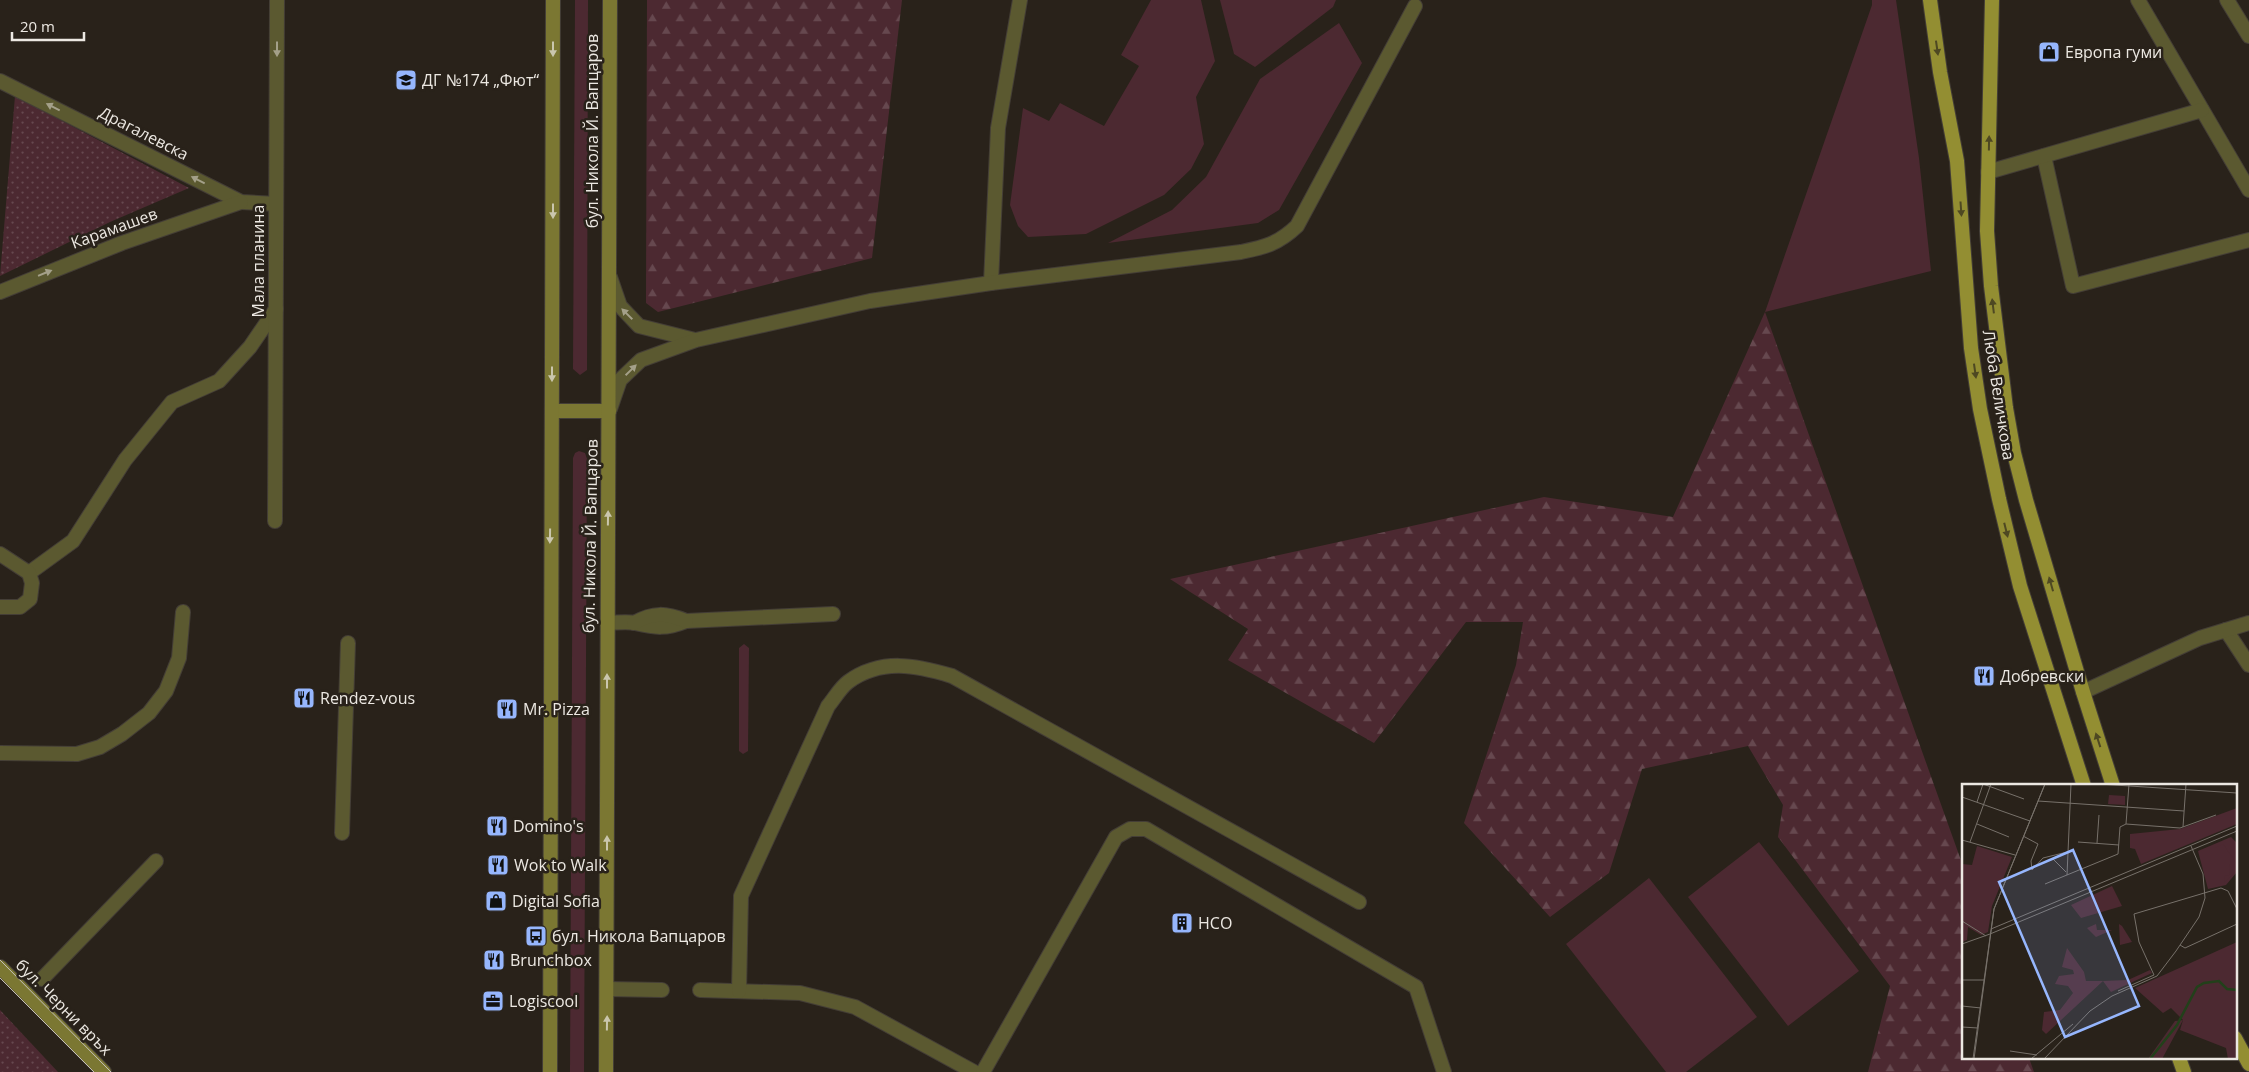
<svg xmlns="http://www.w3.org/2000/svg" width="2249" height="1072" viewBox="0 0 2249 1072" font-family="'Open Sans',sans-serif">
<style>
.grass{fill:#4c2931}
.forest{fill:url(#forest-firs)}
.park{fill:url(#park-dots)}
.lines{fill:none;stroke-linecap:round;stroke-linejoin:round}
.service-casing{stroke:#443e36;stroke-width:16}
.minor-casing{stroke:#443e36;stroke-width:16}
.secondary-casing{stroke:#443e36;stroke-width:16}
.primary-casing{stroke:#443e36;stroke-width:16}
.service{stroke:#5b5930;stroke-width:14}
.minor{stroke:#5b5930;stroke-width:14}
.secondary{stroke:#7b7732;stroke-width:14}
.primary{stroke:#938e32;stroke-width:14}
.tram{stroke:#c5c0ba;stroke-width:1}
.oneway{fill:#4e4822}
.oneway2{fill:#a4a089}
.oneway3{fill:#cac6ad}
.labels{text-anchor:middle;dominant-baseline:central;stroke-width:5;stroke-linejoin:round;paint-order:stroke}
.poi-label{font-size:16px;fill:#ece8e2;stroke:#29221a;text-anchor:start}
.street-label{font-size:16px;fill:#ece8e2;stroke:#29221a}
.inset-river{fill:none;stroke:#22401a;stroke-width:2.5}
.inset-road{fill:none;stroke:#77716a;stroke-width:1}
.view{fill:#96b6fd;fill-opacity:0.15;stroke:#96b6fd;stroke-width:2.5}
.inset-edge{fill:none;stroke:#ece8e2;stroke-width:2.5}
</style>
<defs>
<pattern id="forest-firs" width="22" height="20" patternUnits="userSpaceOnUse" patternTransform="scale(1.25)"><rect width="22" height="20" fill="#4c2931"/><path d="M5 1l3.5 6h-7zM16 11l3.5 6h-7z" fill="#66484f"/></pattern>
<pattern id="park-dots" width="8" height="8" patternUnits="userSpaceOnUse" patternTransform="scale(1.25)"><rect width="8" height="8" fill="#4c2931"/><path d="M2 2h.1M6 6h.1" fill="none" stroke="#66484f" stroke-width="1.8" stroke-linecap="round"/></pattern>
</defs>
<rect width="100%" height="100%" fill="#29221a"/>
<!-- grass -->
<g class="grass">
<path d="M 575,0 L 588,0 L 587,370 L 580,375 L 573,369 Z"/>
<path d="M 1151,0 L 1201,0 L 1215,61 L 1196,97 L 1204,144 L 1191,169 L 1164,195 L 1086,234 L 1028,237 L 1018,226 L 1010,205 L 1023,108 L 1049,121 L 1060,103 L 1104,126 L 1139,66 L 1121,55 Z"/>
<path d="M 1220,0 L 1336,0 L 1333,7 L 1255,67 L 1234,54 Z"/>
<path d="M 1872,0 L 1896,0 L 1919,158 L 1931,271 L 1765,312 L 1872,5 Z"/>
<path d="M 1339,23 L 1362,63 L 1279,210 L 1258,223 L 1108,243 L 1172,210 L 1206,177 L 1260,79 Z"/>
<path d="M 579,451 L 585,453 L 587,459 L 584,1072 L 570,1072 L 573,458 L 575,453 Z"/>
<path d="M 744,644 L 749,648 L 748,751 L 743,754 L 739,751 L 739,648 Z"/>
<path d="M 1759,842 L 1859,971 L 1788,1026 L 1688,897 Z"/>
<path d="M 1649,878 L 1757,1017 L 1686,1072 L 1666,1072 L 1566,944 Z"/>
</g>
<!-- forest -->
<g class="forest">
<path d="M 647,0 L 902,0 L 872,258 L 658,312 L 646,303 Z"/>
<path d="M 1765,312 L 1963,866 L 1963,1058 L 2029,1058 L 2034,1072 L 1868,1072 L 1890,986 L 1778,837 L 1783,805 L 1748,746 L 1642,769 L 1609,873 L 1550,917 L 1464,823 L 1516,665 L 1523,622 L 1466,622 L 1374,743 L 1228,660 L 1248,629 L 1170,579 L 1544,497 L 1673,517 Z"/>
</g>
<!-- park -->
<g class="park">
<path d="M 15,96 L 189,188 L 110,222 L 0,276 Z"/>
<path d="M 0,1010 L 58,1072 L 0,1072 Z"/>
</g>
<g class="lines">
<!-- service casing -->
<g class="service-casing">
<g id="service">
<path d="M 2138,0 L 2249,190"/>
<path d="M 2227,0 L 2249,36"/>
<path d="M 2044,156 L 2073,286 L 2249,240"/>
<path d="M 1988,172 L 2202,110"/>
<path d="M 610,277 L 620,306 L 639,326 L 695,340"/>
<path d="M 991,283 L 998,128 L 1020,0"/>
<path d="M 610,409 L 620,380 L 641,360 L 696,340 L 870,301 L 991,283 L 1241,252 C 1265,247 1278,244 1297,226 L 1415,6"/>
<path d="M 29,573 L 73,541 L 125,460 L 172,402 L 219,381 L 250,347 L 276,309"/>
<path d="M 607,623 C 616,623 626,621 635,623 C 656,628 666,629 686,621 L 833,614"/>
<path d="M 634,623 C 653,612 666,613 686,621"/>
<path d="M 2226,630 L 2249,665"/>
<path d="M 2083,692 L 2200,638 L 2249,623"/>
<path d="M 0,753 L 77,754 L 100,747 L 122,734 L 149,713 L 166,691 L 179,658 L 183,612"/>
<path d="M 342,833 L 348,643"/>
<path d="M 42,979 L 156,861"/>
<path d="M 607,989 L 662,990"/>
<path d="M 700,990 L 800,993 L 855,1007 L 974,1072"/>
<path d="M 739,991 L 741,896 L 828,706 C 834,699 840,688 848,682 C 881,658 916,665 952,676 L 1359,902"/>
<path d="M 983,1072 L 1116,837 L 1130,829 L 1146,829 L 1416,987 L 1444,1072"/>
</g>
</g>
<!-- minor casing -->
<g class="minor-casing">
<g id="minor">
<path d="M 0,81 L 241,202 L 276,204"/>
<path d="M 0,292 L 122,243 L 241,202"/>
<path d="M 275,521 L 277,0"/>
<path d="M 0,554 L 29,573 L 32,583 L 30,599 L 20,607 L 0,607"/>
</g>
</g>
<!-- secondary casing -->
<g class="secondary-casing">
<g id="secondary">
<path d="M 552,411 L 609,411"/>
<path d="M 0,967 L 104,1072"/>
<path d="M 550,1072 L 553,0"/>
<path d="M 606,1072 L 610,0"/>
</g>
</g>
<!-- primary casing -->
<g class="primary-casing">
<g id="primary">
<path d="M 1930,0 L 1940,72 L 1957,161 L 1971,348 L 1980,409 L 1999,499 L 2020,586 L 2084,786"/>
<path d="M 1992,0 L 1987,231 L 1991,286 L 2006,408 L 2014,453 L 2026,500 L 2083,692 L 2113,786"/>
<path d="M 2235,1038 L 2249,1064"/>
<path d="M 2179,1058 L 2184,1072"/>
</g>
</g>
<!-- service -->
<use href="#service" class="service"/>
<!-- minor -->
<use href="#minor" class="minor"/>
<!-- secondary -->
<use href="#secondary" class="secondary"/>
<!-- primary -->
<use href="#primary" class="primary"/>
<!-- tram -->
<g class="tram">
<path d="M 0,960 L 111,1072"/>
<path d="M 0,978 L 94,1072"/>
</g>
</g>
<!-- one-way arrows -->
<defs><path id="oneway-solid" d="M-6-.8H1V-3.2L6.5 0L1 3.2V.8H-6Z" transform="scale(1.25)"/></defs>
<g class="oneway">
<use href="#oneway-solid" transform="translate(1937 48) rotate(82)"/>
<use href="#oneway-solid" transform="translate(1989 143) rotate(-89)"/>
<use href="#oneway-solid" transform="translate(1961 209) rotate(86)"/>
<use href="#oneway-solid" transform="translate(1993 306) rotate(-97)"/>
<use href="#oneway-solid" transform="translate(1975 371) rotate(82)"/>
<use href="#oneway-solid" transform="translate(2006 530) rotate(76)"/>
<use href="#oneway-solid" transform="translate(2051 584) rotate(-106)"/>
<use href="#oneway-solid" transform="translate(2098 740) rotate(-108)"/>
</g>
<g class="oneway2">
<use href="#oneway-solid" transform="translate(277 49) rotate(90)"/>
<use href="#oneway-solid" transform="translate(53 107) rotate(-153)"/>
<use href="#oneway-solid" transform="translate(198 180) rotate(-153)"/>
<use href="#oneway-solid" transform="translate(45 273) rotate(-22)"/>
<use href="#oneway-solid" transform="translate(627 314) rotate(-135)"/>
<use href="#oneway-solid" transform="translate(631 370) rotate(-44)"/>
</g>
<g class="oneway3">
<use href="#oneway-solid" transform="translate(553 49) rotate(90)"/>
<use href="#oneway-solid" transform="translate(553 211) rotate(90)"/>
<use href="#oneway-solid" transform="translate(552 374) rotate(90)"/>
<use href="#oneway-solid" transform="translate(608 518) rotate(-89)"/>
<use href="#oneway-solid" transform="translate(550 536) rotate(91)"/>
<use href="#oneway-solid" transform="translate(607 681) rotate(-90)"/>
<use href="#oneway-solid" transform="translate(607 843) rotate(-90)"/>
<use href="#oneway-solid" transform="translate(607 1023) rotate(-89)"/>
</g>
<!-- icons -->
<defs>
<g id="shop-square" transform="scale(1.125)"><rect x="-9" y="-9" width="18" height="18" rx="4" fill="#96b6fd" stroke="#29221a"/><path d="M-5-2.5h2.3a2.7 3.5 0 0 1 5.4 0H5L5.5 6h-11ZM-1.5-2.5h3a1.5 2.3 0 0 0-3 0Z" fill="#111"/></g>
<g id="school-square" transform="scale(1.125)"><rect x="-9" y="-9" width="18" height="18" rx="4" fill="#96b6fd" stroke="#29221a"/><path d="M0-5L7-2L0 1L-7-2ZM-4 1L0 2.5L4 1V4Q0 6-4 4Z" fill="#111"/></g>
<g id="restaurant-square" transform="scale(1.125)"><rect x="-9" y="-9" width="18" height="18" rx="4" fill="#96b6fd" stroke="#29221a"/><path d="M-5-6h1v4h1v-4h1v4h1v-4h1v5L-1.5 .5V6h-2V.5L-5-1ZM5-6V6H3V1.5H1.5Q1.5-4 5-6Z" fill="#111"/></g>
<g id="building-square" transform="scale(1.125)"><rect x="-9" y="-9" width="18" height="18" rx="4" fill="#96b6fd" stroke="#29221a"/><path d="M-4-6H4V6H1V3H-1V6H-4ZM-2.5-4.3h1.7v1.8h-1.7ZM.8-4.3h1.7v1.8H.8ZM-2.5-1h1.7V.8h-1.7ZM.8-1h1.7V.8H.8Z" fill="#111"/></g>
<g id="bus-square" transform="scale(1.125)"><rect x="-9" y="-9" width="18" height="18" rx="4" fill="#96b6fd" stroke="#29221a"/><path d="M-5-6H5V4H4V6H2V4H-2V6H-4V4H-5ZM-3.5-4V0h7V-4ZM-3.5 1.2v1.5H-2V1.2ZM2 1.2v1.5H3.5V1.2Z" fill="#111"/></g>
<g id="office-square" transform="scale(1.125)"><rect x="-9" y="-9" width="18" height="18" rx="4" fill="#96b6fd" stroke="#29221a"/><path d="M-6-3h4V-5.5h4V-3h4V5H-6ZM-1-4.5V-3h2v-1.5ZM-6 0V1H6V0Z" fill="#111"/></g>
</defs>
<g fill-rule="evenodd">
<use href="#shop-square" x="2049" y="52"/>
<use href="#school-square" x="406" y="80"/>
<use href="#restaurant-square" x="1984" y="676"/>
<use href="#restaurant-square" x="304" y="698"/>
<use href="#restaurant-square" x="507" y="709"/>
<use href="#restaurant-square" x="497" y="826"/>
<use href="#restaurant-square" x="498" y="865"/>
<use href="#shop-square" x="496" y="901"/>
<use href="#building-square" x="1182" y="923"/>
<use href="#bus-square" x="536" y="936"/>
<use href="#restaurant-square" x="494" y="960"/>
<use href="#office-square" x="493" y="1001"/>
</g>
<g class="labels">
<!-- poi labels -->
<g class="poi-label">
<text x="2065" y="52">Европа гуми</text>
<text x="422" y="80">ДГ №174 „Фют“</text>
<text x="2000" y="676">Добревски</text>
<text x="320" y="698">Rendez-vous</text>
<text x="523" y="709">Mr. Pizza</text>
<text x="513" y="826">Domino's</text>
<text x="514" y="865">Wok to Walk</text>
<text x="512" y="901">Digital Sofia</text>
<text x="1198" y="923">НСО</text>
<text x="552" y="936">бул. Никола Вапцаров</text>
<text x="510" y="960">Brunchbox</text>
<text x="509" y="1001">Logiscool</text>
</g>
<!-- street labels -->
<g class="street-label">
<text transform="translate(592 131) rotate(-90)">бул. Никола Й. Вапцаров</text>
<text transform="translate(144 133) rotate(27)">Драгалевска</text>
<text transform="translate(114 228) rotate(-20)">Карамашев</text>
<text transform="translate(258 261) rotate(-90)">Мала планина</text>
<text transform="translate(1999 395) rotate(81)">Люба Величкова</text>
<text transform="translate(590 536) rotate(-89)">бул. Никола Й. Вапцаров</text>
<text transform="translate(64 1007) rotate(45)">бул. Черни връх</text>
</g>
</g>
<!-- overview -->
<g transform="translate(1962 784)">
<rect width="275" height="275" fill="#29221a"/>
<path d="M 269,53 L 275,59 L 275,88 L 264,101 L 246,105 L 236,67 ZM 134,140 L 135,146 L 150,146 L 134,153 L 125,144 ZM 157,140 L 160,142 L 170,158 L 158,161 ZM 188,186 L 190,189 L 149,208 L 141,197 L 166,196 ZM 221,236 L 200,275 L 186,275 L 213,237 Z" fill="#4c2931"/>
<path d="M 150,102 L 160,122 L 119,134 L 109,121 ZM 105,164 L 122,188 L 124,197 L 141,197 L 84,250 L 80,246 L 82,228 L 98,226 L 111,209 L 106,202 L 93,200 L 97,192 L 112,190 L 111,186 L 100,183 Z" fill="#4c2931"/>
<path d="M 147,11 L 163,12 L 163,21 L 146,20 ZM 275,24 L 275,40 L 179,80 L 173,65 L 168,64 L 168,50 L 218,45 ZM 261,60 L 275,80 L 275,86 L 262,99 L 263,92 L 267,91 L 268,80 L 263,80 L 263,69 L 253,69 L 253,64 ZM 15,62 L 50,73 L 30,122 L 26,148 L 19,151 L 6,143 L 5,156 L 0,158 L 0,80 L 10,81 ZM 275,158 L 275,275 L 266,275 L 264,264 L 218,246 L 221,236 L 209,224 L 201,229 L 173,204 Z" fill="#4c2931"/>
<path class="inset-river" d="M 188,275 L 215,241 L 235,203 L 242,199 L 257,197 L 265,205 L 275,206"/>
<path class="inset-road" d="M 21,0 L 62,15M 137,0 L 275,9M 0,13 L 68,37M 76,17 L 222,27M 15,18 L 21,0M 15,40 L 47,53M 164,40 L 218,44 L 254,31M 164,40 L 167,0M 221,43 L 224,0M 61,52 L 76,60 L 69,77 L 70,86 L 81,74 L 105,68M 0,56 L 53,71M 8,58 L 29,0M 116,58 L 157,61M 135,59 L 137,31M 90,74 L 104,88M 105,91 L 109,0M 83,100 L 156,70 L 158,43 L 164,40M 0,137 L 24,152M 29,145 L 275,42M 28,150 L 275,47M 0,160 L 28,150M 218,161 L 223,164 L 275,140M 192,191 L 177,158 L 172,130 L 259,104 L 266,107 L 275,125M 0,196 L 22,196M 156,207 L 192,191M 0,222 L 19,224M 0,243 L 16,244M 48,267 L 75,271M 11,275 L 32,125 L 83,0M 12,275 L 32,125 L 83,0M 69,275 L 111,240M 82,275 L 128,227 L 150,212 L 195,192 L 214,167 L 237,133 L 243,114 L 241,90 L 229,62"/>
<path class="view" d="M 111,66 L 177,222 L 103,253 L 37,98 Z"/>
<rect width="275" height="275" class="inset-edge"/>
</g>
<!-- scale -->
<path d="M12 32v8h72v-8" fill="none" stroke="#ece8e2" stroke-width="2.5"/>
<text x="20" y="32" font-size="15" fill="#ece8e2" stroke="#29221a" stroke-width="4" paint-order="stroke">20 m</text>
</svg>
